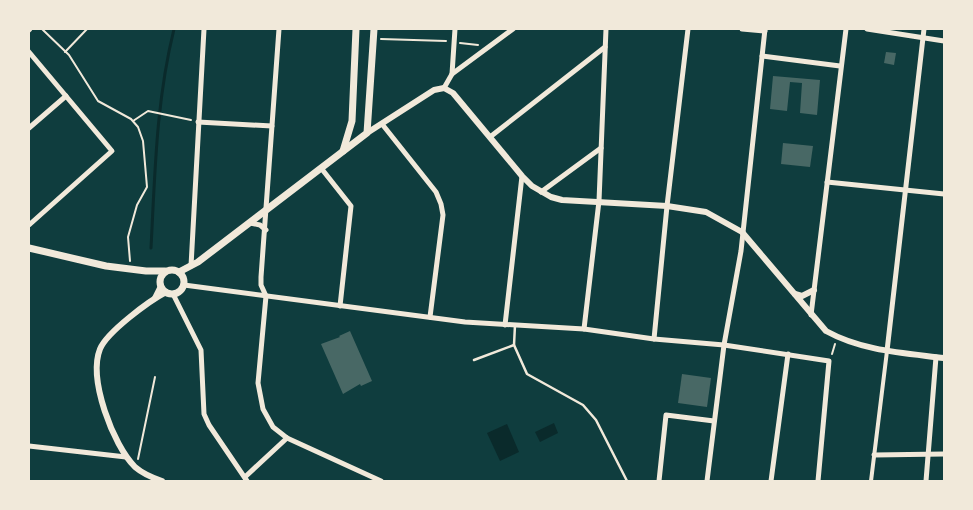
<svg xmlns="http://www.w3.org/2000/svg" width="973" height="510" viewBox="0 0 973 510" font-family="Helvetica,sans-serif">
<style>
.water{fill:#0a2a2b}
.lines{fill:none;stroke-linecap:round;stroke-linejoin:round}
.stream{stroke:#0a2a2b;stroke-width:3}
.building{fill:#486865}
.path{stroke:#f1e9da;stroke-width:2}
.service{stroke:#f1e9da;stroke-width:2.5}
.pedestrian{stroke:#f1e9da;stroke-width:4}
.minor{stroke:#f1e9da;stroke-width:5}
.tertiary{stroke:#f1e9da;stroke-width:6}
.secondary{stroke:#f1e9da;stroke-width:7}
</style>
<rect width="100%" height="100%" fill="#0f3d3e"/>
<!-- water -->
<g class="water">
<path d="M 554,423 L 558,433 L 540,442 L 535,432 Z"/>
<path d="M 507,424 L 519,452 L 500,461 L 487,433 Z"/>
</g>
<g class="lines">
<!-- stream -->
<path class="stream" d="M 151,248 C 155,173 156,102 174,29"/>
</g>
<!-- building -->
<g class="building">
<path d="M 886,52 L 896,53 L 894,65 L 884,63 Z"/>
<path d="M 773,76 L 820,80 L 817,115 L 800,113 L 802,83 L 790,82 L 787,111 L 770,109 Z"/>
<path d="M 783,143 L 813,146 L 810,167 L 781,164 Z"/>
<path d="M 350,331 L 372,381 L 361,386 L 360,384 L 343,394 L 321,344 L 340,337 L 339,336 Z"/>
<path d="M 682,374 L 711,378 L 707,407 L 678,403 Z"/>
</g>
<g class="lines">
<!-- path -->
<g class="path">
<path d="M 42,29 L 69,55 L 98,101 L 131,119 L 138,127 L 143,141 L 147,187 L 137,205 L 128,237 L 130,261"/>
<path d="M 381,39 L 446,41"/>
<path d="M 460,43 L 478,45"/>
<path d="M 65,52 L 87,29"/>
<path d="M 133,121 L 148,111 L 191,120"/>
<path d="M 832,354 L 835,344"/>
<path d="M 138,459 L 155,377"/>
</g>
<!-- service -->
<g class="service">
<path d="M 515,325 L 514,345 L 527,374 L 583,405 L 596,420 L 627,481"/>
<path d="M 474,360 L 514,345"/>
</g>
<!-- pedestrian -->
<path class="pedestrian" d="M 871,481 L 887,351"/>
<!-- minor -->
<g class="minor">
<path d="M 279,29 L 261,277 L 261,285 L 266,296 L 258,383 L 263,409 L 273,427 L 287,438 L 381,481"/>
<path d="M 742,29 L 765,31"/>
<path d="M 867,29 L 944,41"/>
<path d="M 29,30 L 30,29"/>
<path d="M 29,52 L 112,151 L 29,225"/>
<path d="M 762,56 L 840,66"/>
<path d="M 452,74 L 455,29"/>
<path d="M 444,88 L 452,74 L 513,29"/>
<path d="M 198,122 L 272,126"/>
<path d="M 382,124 L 436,192 L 441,204 L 443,215 L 430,317"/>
<path d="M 29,128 L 66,96"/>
<path d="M 490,137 L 605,47"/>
<path d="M 321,168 L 351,206 L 340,306"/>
<path d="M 827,182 L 944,194"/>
<path d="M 541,192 L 601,148"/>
<path d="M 250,223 L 260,225 L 266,230"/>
<path d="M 191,266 L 204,29"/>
<path d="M 184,285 L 465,322 L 584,329 L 654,339 L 724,345 L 829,361 L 818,481"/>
<path d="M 173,294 L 201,350 L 204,414 L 209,425 L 247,481"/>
<path d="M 811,315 L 846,29"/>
<path d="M 505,325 L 522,176"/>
<path d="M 584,329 L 599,201 L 606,29"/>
<path d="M 654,339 L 667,206 L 688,29"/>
<path d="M 887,351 L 924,29"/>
<path d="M 29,446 L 126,457"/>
<path d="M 874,455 L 944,454"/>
<path d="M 245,477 L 287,438"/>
<path d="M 659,481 L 666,415 L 714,421"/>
<path d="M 707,481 L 724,345 L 741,251 L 765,29"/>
<path d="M 771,481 L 788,354"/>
<path d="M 926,481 L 936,357"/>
</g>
<!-- tertiary -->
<g class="tertiary">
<path d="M 367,133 L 434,90 L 444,88 L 453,93 L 522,176 L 532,186 L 551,197 L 562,200 L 667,206 L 706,212 L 742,232 L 826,331 C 862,351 904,353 944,358"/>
<path d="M 795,294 L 802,296 L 814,290"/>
<path d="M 155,298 L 161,286"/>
<path d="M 162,481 C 153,478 142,473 135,467 C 113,445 88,379 100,349 C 107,332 149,301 166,292"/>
</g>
<!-- secondary -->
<g class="secondary">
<path d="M 343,151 L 352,121 L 356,29"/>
<path d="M 29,248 L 106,266 L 146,271 L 165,271"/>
<circle cx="172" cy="282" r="12"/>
<path d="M 179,272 L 198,262 L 367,133 L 374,29"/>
</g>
</g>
<!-- border -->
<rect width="973" height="510" fill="none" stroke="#f1e9da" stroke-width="60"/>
</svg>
